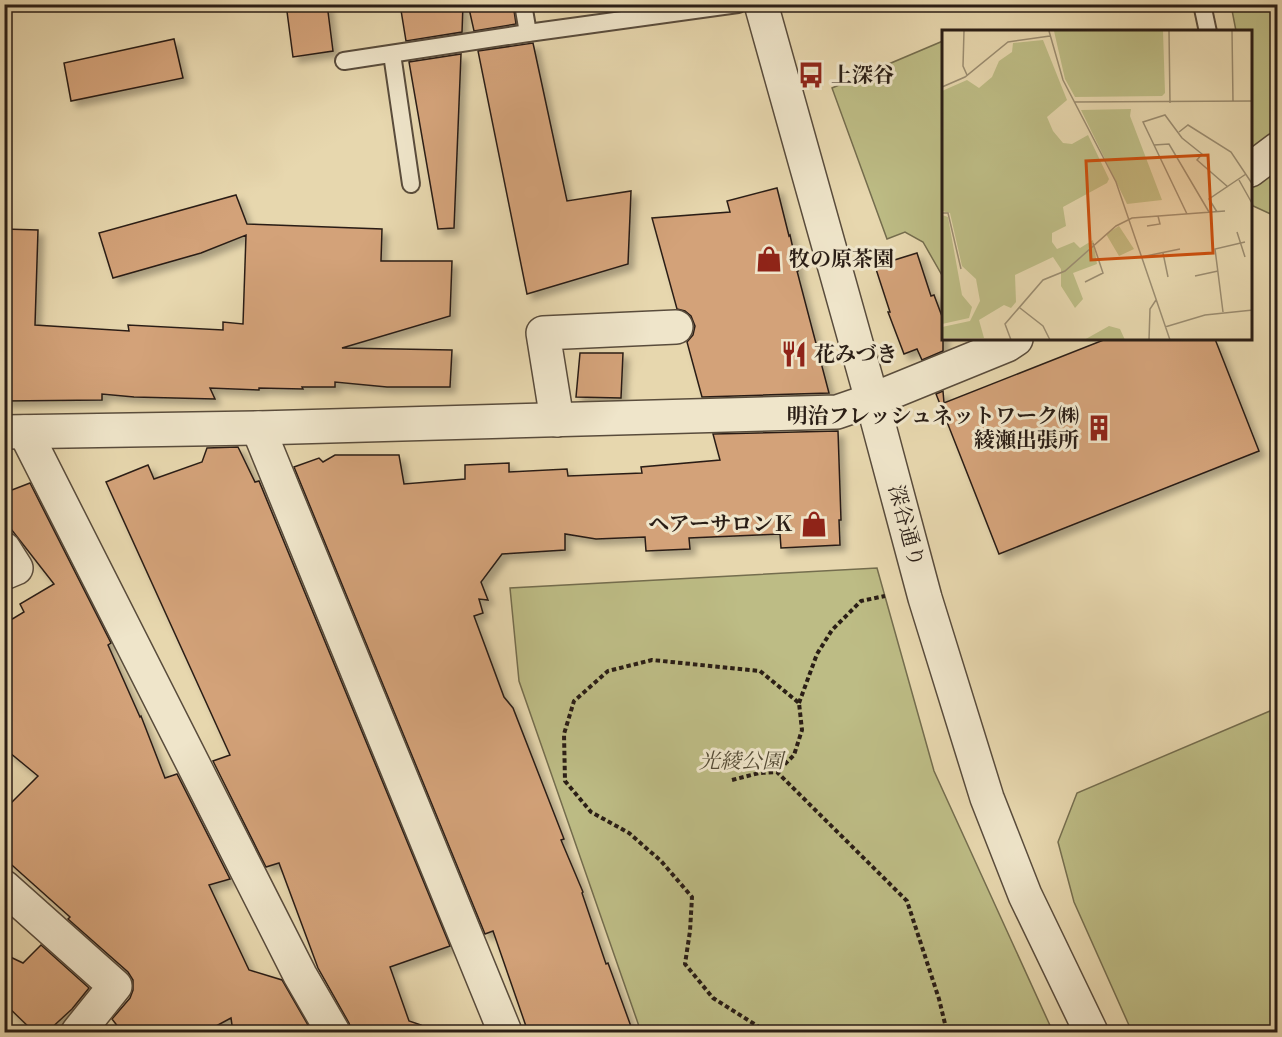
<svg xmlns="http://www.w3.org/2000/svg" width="1282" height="1037" viewBox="0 0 1282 1037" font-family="Cardo,'Noto Serif JP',serif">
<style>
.green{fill:#bdbc85;stroke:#746d4e;stroke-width:1.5}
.building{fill:#d3a279;stroke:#2a1e16;stroke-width:1.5;filter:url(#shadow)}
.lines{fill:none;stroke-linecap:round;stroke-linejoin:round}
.service-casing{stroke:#594c3c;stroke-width:20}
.minor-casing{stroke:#594c3c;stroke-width:36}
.tertiary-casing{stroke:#594c3c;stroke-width:36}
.path{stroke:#2a1e16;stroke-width:4;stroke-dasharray:4.5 3;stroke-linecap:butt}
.service{stroke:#efe5ca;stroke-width:16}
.minor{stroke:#efe5ca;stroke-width:33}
.tertiary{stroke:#efe5ca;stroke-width:33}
.labels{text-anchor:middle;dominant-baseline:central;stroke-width:6;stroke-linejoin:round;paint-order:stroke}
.poi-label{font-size:21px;font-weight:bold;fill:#2a1e16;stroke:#efe5ca;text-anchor:start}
.street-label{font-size:21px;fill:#2a1e16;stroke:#efe5ca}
.park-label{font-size:21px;font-style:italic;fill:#564d37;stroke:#efe5ca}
.inset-road{fill:none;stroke:#9b8d71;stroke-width:1.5}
.view{fill:#cc500e;fill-opacity:0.15;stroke:#cc500e;stroke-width:3}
.inset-edge{fill:none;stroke:#2a1e16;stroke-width:3}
</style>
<defs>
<filter id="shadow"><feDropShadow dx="5.5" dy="5.5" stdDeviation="3" flood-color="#0004"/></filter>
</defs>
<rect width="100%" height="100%" fill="#e7d7ae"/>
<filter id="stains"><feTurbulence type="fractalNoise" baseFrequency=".00333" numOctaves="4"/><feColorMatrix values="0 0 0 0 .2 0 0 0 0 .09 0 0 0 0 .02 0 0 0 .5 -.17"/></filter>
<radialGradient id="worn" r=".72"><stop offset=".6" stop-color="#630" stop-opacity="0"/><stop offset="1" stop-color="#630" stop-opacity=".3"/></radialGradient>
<!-- green -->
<g class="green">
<path d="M 1231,5 L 1277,5 L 1277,217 L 1251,205 L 1250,32 L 1236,31 Z"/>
<path d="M 943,41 L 943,277 L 923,242 L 905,232 L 887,239 L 832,88 Z"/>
<path d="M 877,568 L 934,771 L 1053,1032 L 641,1032 L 519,681 L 510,588 Z"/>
<path d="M 1277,708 L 1277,1032 L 1132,1032 L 1074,902 L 1058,842 L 1077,793 Z"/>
</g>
<!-- building -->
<g class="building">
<path d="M 286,4 L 327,4 L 333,51 L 293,57 Z"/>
<path d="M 400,4 L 463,4 L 462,32 L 406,41 Z"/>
<path d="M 468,4 L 513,4 L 516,24 L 474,31 Z"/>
<path d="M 174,39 L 183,78 L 71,101 L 64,63 Z"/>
<path d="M 533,43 L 567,201 L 631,191 L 628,264 L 527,294 L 478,51 Z"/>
<path d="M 461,54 L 454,228 L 438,229 L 409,62 Z"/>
<path d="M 777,188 L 789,236 L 790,235 L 798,271 L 797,271 L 829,393 L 702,397 L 687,342 L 693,335 L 695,326 L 691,316 L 685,311 L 677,309 L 652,218 L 730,212 L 727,201 Z"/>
<path d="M 236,195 L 247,224 L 382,229 L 381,261 L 452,261 L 450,316 L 342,348 L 452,350 L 450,387 L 387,387 L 335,382 L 335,387 L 302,387 L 303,389 L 259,388 L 259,390 L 210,388 L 215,399 L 134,397 L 102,394 L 102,400 L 4,401 L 4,229 L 38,230 L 35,325 L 129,331 L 128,325 L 223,330 L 223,322 L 243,324 L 246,235 L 201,253 L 113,278 L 99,233 Z"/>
<path d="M 917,253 L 931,296 L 934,295 L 943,319 L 943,351 L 922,360 L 917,349 L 904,354 L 888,312 L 890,312 L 875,266 Z"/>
<path d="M 1106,339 L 1215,339 L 1259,451 L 999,554 L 936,394 L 943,391 L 944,403 Z"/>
<path d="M 580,353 L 623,353 L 621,398 L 576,397 Z"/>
<path d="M 838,431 L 841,520 L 839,520 L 840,545 L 781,548 L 780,534 L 689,538 L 690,549 L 646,551 L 645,537 L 596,539 L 565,534 L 565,550 L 502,554 L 481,582 L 488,600 L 479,599 L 483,613 L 474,616 L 504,697 L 513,708 L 564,839 L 561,840 L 583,892 L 582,893 L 606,964 L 608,963 L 633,1032 L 528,1032 L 493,931 L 485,934 L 294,467 L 319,458 L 323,462 L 335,455 L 399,455 L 404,484 L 465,479 L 465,465 L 509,463 L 509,472 L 567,469 L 568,476 L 642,473 L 641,467 L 720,460 L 713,434 Z"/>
<path d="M 238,447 L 255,482 L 259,481 L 450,946 L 390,967 L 409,1021 L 421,1025 L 420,1032 L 352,1032 L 349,1023 L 318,968 L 279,863 L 266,867 L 213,761 L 230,755 L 106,482 L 148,465 L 154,479 L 202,462 L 207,448 Z"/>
<path d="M 30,483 L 111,643 L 108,645 L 140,717 L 141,716 L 165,778 L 177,774 L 230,879 L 209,885 L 249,970 L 282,980 L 312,1032 L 233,1032 L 231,1018 L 205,1032 L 122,1032 L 112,1019 L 130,998 L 133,990 L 133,980 L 128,972 L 68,919 L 70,917 L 4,858 L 4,810 L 38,776 L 4,748 L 4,624 L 24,612 L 20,604 L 54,584 L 4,520 L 4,493 Z"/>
<path d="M 41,945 L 89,988 L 72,1009 L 47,1032 L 34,1032 L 4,1003 L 4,954 L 23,963 Z"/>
</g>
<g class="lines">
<!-- service casing -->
<g class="service-casing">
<g id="service">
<path d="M 523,4 L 528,33"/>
<path d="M 1202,4 L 1208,32"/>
<path d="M 392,54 L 411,184"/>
<path d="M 344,61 L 528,33 L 738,4"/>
</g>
</g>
<!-- minor casing -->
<g class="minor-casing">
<g id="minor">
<path d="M 1250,170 L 1278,149"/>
<path d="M 557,420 L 543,333 L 676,327"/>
<path d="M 258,428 L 505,1032"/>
<path d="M 4,432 L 258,428 L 837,412 L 872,400 L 1007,345 L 1016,339"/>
<path d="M 25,432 L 300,975 L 333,1032"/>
<path d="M 4,549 L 16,568 L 4,573"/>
<path d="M 4,887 L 115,986 L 78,1032"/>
</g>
</g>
<!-- tertiary casing -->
<g class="tertiary-casing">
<path id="tertiary" d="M 761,4 L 872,400 L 925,598 L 987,798 L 1025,895 L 1091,1032"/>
</g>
<!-- path -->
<g class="path">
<path d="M 799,703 L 817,654 L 832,630 L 861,601 L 885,596"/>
<path d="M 732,780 L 759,773 L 777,772 L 907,901 L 939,999 L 947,1032"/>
<path d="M 4,1027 L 11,1032"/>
<path d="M 767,1032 L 713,998 L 685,964 L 690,931 L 692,897 L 661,861 L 629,833 L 591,812 L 565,781 L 564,734 L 574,701 L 608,671 L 652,660 L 760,671 L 799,703 L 802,730 L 794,755 L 777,772"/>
</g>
<!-- service -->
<use href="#service" class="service"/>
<!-- minor -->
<use href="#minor" class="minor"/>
<!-- tertiary -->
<use href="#tertiary" class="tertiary"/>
</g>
<!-- icons -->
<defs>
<g id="bus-bare" transform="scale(2.07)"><path d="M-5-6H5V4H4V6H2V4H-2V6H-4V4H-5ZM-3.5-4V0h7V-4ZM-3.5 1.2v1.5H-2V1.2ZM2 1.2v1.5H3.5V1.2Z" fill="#8f2418" stroke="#efe5ca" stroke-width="2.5" paint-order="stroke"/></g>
<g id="shop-bare" transform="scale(2.07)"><path d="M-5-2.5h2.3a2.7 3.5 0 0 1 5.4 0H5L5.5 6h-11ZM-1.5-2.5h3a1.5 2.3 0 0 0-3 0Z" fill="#8f2418" stroke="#efe5ca" stroke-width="2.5" paint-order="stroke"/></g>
<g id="restaurant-bare" transform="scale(2.07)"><path d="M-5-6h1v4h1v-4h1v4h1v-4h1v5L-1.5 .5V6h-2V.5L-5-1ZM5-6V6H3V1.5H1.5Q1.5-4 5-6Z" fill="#8f2418" stroke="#efe5ca" stroke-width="2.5" paint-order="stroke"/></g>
<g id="building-bare" transform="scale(2.07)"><path d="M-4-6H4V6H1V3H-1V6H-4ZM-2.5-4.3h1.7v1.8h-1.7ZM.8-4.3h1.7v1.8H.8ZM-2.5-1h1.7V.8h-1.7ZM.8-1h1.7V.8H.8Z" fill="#8f2418" stroke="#efe5ca" stroke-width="2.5" paint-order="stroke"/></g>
</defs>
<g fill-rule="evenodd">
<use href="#bus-bare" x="811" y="75"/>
<use href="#shop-bare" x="769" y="259"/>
<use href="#restaurant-bare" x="794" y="354"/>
<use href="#building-bare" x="1099" y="428"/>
<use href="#shop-bare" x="814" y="524"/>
</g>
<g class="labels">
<!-- poi labels -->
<g class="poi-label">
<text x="831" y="75">上深谷</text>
<text x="789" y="259">牧の原茶園</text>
<text x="814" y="354">花みづき</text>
<text x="1079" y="416" text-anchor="end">明治フレッシュネットワーク㈱<tspan x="1079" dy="24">綾瀬出張所</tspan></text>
<text x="794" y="524" text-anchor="end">ヘアーサロンＫ</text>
</g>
<!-- street labels -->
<g class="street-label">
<text transform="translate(906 526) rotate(75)">深谷通り</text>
</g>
<!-- park labels -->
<g class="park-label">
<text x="741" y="761">光綾公園</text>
</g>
</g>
<!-- overview -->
<g transform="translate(942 30)">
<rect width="310" height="310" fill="#e7d7ae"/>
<path d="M 112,1 L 221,1 L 223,63 L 220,66 L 133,67 L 123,49 ZM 101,10 L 125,70 L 105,87 L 111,101 L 121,113 L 130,114 L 146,105 L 167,149 L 165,153 L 121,177 L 124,196 L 110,203 L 110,212 L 115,219 L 132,212 L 138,218 L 151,210 L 155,234 L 131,243 L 141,269 L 133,278 L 119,256 L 119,239 L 111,227 L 73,245 L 74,272 L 69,278 L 62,275 L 37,290 L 42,308 L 0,308 L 0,297 L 28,291 L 38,271 L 34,249 L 20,236 L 8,183 L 0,181 L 0,61 L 25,50 L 37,58 L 50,47 L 57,31 L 70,22 L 71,13 ZM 189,79 L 188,86 L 220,170 L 185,174 L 139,80 ZM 0,185 L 6,187 L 20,265 L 30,277 L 27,288 L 0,294 ZM 177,196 L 192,219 L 177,226 L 164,204 ZM 167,296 L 178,299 L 183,310 L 142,310 Z" fill="#bdbc85"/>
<path class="inset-road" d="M 22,1 L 21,36 L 25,45M 107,1 L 121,50 L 174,152 L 228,310M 227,1 L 228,73M 290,1 L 291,72M 0,57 L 23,47 L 66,12 L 108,6M 132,72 L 311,71M 237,102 L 246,95 L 289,122 L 311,155M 212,115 L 227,114 L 267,182M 297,150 L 311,175M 275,182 L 267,169 L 304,144M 0,183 L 6,183 L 19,239M 245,184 L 201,92 L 223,85 L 240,108 L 260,124 L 255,130 L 286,157M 205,196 L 218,194 L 216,186M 295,202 L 303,227M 221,223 L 226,247M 199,227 L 238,219M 253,246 L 276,241M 143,252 L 161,243 L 151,213M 78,278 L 101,296 L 108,310M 281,282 L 273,219 L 303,212M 223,297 L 263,285 L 311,280M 69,310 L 63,294 L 101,250 L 123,241 L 174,196 L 190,188 L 283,181M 207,310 L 208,279 L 214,270"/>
<path class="view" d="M 266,125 L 271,223 L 149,230 L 144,131 Z"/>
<rect width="310" height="310" class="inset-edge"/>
</g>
<!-- margin -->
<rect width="1282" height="1037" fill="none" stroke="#e7d7ae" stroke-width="24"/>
<rect x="6" y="6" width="1270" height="1025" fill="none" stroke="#2a1e16" stroke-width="3"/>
<rect x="12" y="12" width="1258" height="1013" fill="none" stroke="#2a1e16" stroke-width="1.5"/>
<rect width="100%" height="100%" filter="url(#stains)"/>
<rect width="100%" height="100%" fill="url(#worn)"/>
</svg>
